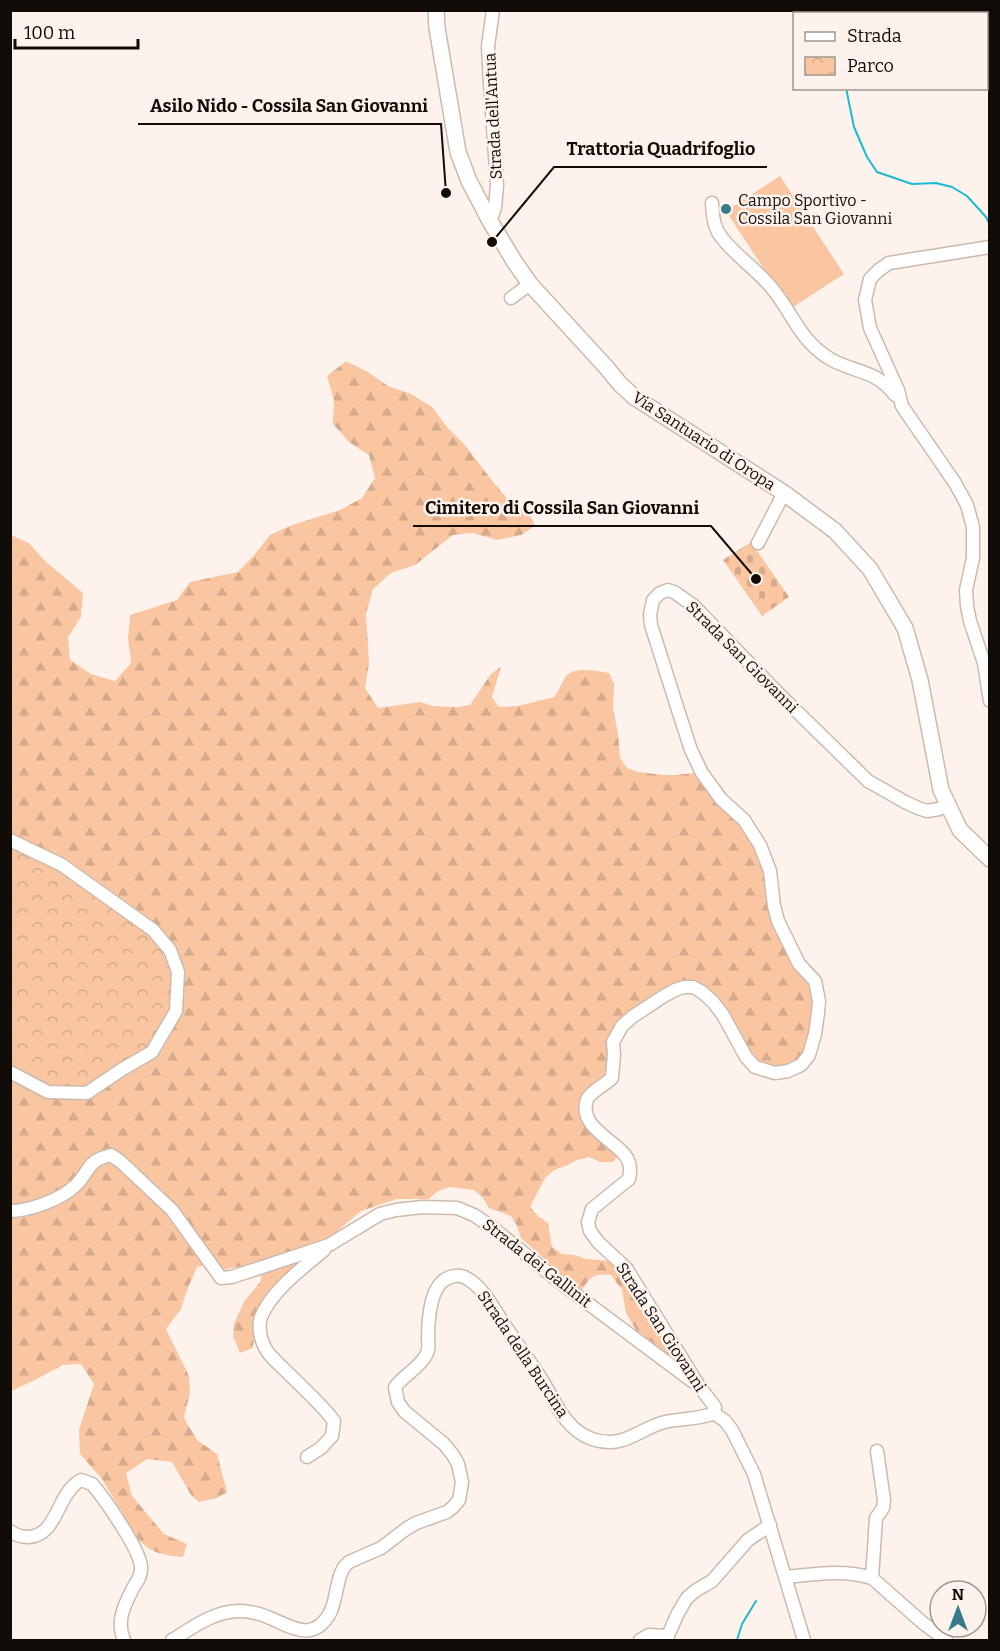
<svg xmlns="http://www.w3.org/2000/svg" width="1000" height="1651" viewBox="0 0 1000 1651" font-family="Bitter,serif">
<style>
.grass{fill:#fac6a1}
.forest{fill:url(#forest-firs)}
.cemetery{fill:url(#cemetery-stones)}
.park{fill:url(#park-crowns)}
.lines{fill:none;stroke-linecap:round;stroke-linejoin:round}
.stream{stroke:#1bb9d4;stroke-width:2}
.minor-casing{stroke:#cbbaae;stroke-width:15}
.major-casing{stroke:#cbbaae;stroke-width:18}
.minor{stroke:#fff;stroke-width:12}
.major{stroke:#fff;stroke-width:15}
.poi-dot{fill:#367b89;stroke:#fef3ec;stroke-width:2}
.labels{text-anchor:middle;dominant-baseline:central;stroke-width:5;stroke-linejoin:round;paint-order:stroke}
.street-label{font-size:16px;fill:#120c08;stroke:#fef3ec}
.poi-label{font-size:16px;fill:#120c08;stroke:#fef3ec;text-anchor:start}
.leader{fill:none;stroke:#120c08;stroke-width:2}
.callout-dot{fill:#120c08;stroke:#fef3ec;stroke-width:2}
.callout-label{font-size:18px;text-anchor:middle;font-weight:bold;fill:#120c08;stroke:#fef3ec;stroke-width:5;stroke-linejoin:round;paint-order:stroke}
</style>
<defs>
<pattern id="forest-firs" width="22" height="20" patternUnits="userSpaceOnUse" patternTransform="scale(1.5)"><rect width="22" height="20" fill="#fac6a1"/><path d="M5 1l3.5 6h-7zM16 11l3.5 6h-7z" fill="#d5a989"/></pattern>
<pattern id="cemetery-stones" width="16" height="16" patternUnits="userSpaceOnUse" patternTransform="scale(1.5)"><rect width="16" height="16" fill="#fac6a1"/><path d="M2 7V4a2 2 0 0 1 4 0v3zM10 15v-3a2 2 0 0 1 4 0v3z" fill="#d5a989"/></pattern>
<pattern id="park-crowns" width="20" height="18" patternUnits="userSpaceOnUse" patternTransform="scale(1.5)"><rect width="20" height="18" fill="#fac6a1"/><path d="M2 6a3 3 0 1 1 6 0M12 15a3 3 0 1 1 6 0" fill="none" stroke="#d5a989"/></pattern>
</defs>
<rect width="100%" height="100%" fill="#fef3ec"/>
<!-- grass -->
<path class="grass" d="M 780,176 L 844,274 L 790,309 L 726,211 Z"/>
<!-- forest -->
<path class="forest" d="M 346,361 L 368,372 L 388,386 L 411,394 L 432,407 L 447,427 L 464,444 L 494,483 L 510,502 L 530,516 L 535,526 L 521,535 L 497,540 L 473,533 L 453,535 L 415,565 L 391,573 L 373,589 L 366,614 L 369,663 L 365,688 L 378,708 L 420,702 L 432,706 L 457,707 L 470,705 L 491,674 L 501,667 L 492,697 L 499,707 L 518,706 L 554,697 C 558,692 564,679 566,676 C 576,666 596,671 609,673 L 614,684 L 613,709 L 618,733 L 620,758 L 627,768 L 638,772 L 663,775 L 676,775 L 694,773 L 745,831 L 755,848 L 763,869 L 772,920 L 792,963 L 806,981 L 811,992 L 814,1004 L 807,1044 L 801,1056 L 796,1063 L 780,1067 L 768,1065 L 757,1060 L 748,1052 L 727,1010 L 718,997 L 709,989 L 699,982 L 687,982 L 661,991 L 620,1020 L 608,1043 L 607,1068 L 604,1080 C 598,1085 585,1091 582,1098 C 572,1116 605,1142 616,1153 L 617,1157 L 613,1162 L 600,1162 L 589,1157 L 577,1160 L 566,1166 L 554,1170 L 545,1178 L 530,1207 L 538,1216 L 548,1223 L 552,1247 L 562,1254 L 575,1255 L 586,1259 L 611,1261 L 626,1275 L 680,1365 L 636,1330 L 626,1313 L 622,1290 L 611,1275 C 595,1273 590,1276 582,1290 L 559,1272 L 521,1238 L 517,1226 L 511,1216 L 489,1208 L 483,1198 L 474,1190 L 450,1187 L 438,1191 L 429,1199 L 397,1199 L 361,1211 L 304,1259 L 255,1324 L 253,1348 L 240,1353 L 233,1336 L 234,1324 L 244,1302 L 260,1282 L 263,1270 L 252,1264 L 223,1270 L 213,1264 L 197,1267 L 187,1290 L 181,1309 L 166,1329 L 189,1376 L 190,1392 L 184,1418 L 197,1440 L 217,1454 L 227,1492 L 217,1498 L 199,1502 L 191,1495 L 172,1462 L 147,1459 L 126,1473 L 132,1496 L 164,1534 L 187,1544 L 183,1557 C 164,1555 152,1554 138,1539 L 102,1479 L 80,1454 L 79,1430 L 94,1384 L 81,1364 L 63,1365 L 35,1380 L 11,1391 L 11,535 L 29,543 L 45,561 L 83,593 L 81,617 L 68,637 L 70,660 L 91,674 L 115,681 L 131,663 L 128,639 L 130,615 L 177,600 L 190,582 L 238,572 L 255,554 L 270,535 L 292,525 L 340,510 L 362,498 L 375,478 L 369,455 L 349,442 L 333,424 L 334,400 L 327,376 Z"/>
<!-- cemetery -->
<path class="cemetery" d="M 751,542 L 789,597 L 762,616 L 723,560 Z"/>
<!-- park -->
<path class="park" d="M 10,846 L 64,873 L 170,945 L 180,987 L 150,1055 L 86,1090 L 40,1091 L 11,1077 Z"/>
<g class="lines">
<!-- stream -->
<g class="stream">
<path d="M 837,10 L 840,14"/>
<path d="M 846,88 L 854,127 L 867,157 L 877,172 L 912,184 L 936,183 L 952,187 L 967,196 L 986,217 L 990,225"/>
<path d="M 989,1253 L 990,1256"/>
<path d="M 737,1640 L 742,1624 L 756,1601"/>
</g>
<!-- minor casing -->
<g class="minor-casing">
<g id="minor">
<path d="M 712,203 C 713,216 713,227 722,238 C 736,256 756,269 771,287 C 793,313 799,341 832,360 C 856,373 876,370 895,395"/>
<path d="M 490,221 L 495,208 L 497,185 L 490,84 L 488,46 L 493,10"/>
<path d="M 990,247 L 889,263 L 879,270 L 870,279 L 865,300 L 870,328 L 898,390 L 902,406 L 955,483 L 967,505 L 973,527 L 973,558 L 966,590 L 967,606 L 970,621 L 984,663 L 990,701"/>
<path d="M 511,298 L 530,284"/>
<path d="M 758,543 L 784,493"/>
<path d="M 10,840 L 62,865 L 153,930 L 170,950 L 178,972 L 176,1011 L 152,1052 L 121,1070 L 87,1093 L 48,1092 L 10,1072"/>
<path d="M 10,1211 C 30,1211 62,1199 76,1185 C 91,1170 86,1161 111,1155 L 121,1162 L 172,1210 L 221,1278 L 232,1277 L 329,1245 L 380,1214 L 396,1210 L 422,1207 L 457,1208 L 474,1215 L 493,1228 L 562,1284 L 692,1381"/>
<path d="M 714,1413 L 715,1407 L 699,1386 L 626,1268 L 598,1242 L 590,1231 L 588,1222 L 592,1209 L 629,1179 C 630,1174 631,1166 628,1160 C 620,1142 577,1128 587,1100 C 589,1093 605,1085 612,1078 L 614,1054 L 613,1042 L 622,1026 L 632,1017 L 664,996 L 675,990 L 684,987 L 693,987 L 702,992 L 713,1002 L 723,1015 L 746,1057 L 755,1067 L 775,1073 L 788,1071 L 801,1065 L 809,1055 L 815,1034 L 818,1013 L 819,1001 L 815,981 L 799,964 L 778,921 L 774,906 L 770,871 L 760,845 L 744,820 L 721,799 L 702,773 L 691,750 L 678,710 L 651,625 L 650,615 L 653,600 L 660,593 L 668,590 L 674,592 L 694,606 L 777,692 L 868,781 L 905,802 L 918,808 L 927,811 L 939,809 L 947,805"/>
<path d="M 714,1413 L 725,1421 L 732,1430 L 754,1474 L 804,1640"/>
<path d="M 307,1457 L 321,1448 L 332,1436 L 334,1421 C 321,1404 305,1390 290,1375 C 283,1368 276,1362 270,1355 C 262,1346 257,1329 261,1317 C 272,1290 303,1268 324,1250"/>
<path d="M 10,1531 C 15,1535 21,1537 28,1537 C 58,1536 56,1494 81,1480 L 92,1484 C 104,1498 140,1549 141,1567 C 142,1575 137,1582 133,1588 C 124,1606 116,1621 124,1640"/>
<path d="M 786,1577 C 815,1574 844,1569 872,1578 L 923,1623 L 946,1640"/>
<path d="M 872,1578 L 876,1518 L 883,1508 L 884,1500 L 877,1451"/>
<path d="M 172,1640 C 192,1628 214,1611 239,1611 C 249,1611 261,1614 270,1618 C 292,1627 313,1643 330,1613 C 336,1601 336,1586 341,1573 L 344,1567 L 349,1562 L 381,1548 L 406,1529 L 416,1523 L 447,1512 L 453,1507 L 459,1500 L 462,1482 L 458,1464 L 453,1455 L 444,1444 L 404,1411 L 398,1402 L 395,1387 C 404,1375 425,1364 428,1350 C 429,1346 428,1341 428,1337 C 428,1322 430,1295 440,1284 C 447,1276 459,1273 468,1279 C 483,1288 493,1307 502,1321 C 514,1339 526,1356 538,1374 C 554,1397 563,1429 592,1439 C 624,1450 639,1428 665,1422 C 681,1418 699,1420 714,1413"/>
<path d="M 640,1640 L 649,1635 L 668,1636"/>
<path d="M 666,1640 L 678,1613 L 687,1598 L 695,1591 L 712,1581 L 748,1540 L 770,1525"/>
</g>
</g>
<!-- major casing -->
<g class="major-casing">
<path id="major" d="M 436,10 L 437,28 L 458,152 L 469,181 L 490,221 L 514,261 L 530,284 L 606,367 L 620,384 L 634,397 L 784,493 L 835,531 L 870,569 L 905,628 L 920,680 L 941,790 L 960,830 L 990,859"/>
</g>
<!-- minor -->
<use href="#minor" class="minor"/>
<!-- major -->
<use href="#major" class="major"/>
</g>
<!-- markers -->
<circle class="poi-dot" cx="726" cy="209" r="6"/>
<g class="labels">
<!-- street labels -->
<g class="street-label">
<text transform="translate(493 116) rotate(-93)">Strada dell'Antua</text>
<text transform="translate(704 441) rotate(33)">Via Santuario di Oropa</text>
<text transform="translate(742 657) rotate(45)">Strada San Giovanni</text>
<text transform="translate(537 1263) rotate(38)">Strada dei Gallinit</text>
<text transform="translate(661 1327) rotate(57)">Strada San Giovanni</text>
<text transform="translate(523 1354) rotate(56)">Strada della Burcina</text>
</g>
<!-- poi labels -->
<g class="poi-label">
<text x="738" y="200">Campo Sportivo -<tspan x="738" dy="18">Cossila San Giovanni</tspan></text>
</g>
</g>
<!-- callouts -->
<path class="leader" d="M446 193L441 124H138M492 242L554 167H767M756 579L711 526H413"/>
<g class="callout-dot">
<circle cx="446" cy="193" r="6"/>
<circle cx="492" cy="242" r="6"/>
<circle cx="756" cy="579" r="6"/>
</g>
<g class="callout-label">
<text x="289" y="112">Asilo Nido - Cossila San Giovanni</text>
<text x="661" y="155">Trattoria Quadrifoglio</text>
<text x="562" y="514">Cimitero di Cossila San Giovanni</text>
</g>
<!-- border -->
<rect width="1000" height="1651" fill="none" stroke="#120c08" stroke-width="24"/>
<!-- legend -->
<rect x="793" y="12" width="195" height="78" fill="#fef3ec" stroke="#a09791" stroke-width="1.5"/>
<rect x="805" y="32" width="30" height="9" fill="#ffffff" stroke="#a09791" stroke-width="1.5"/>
<text x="847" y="42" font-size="18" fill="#120c08">Strada</text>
<rect x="805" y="57" width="30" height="18" fill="url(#park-crowns)" stroke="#a09791" stroke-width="1.5"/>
<text x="847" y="72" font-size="18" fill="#120c08">Parco</text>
<!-- north arrow -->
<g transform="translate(958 1609)"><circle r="28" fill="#fef3ec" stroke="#a09791" stroke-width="1.5"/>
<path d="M0-4.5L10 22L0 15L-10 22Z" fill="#367b89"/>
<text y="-9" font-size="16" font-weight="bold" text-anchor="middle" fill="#120c08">N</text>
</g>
<!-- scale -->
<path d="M15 39v9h123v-9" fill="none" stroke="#120c08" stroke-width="3"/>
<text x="24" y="39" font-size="18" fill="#120c08" stroke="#fef3ec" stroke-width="4.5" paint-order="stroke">100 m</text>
</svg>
